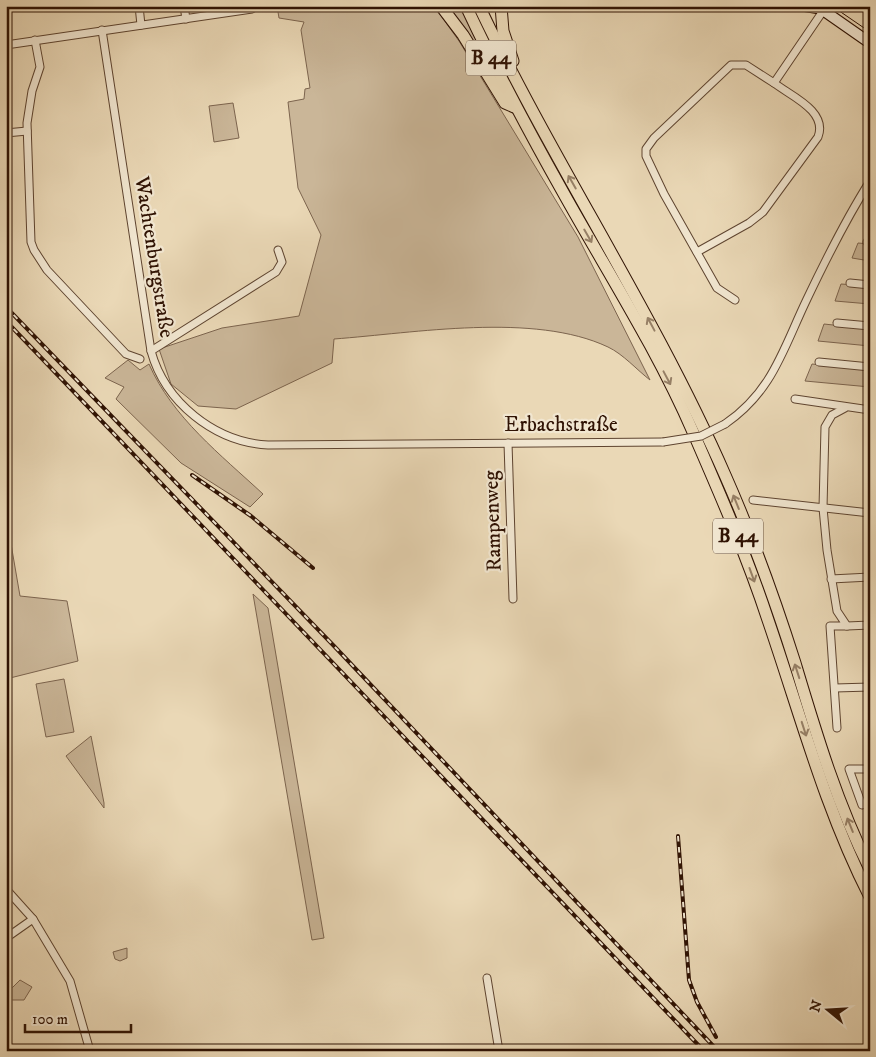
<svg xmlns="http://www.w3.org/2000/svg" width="876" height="1057" viewBox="0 0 876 1057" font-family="'IM FELL DW Pica',serif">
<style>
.green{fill:#cab698;stroke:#7c644e}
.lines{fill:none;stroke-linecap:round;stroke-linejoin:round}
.minor-casing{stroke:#5e4430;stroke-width:9}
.secondary-casing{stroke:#2f1203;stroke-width:12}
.trunk-casing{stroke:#2f1203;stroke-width:13}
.minor{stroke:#f1e6d0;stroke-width:7}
.secondary{stroke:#f1e6d0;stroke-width:10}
.trunk{stroke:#ead8b6;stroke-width:11}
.tram{stroke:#2f1203;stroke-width:1}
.rail-casing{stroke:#2f1203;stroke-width:4}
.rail{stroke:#f1e6d0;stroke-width:2;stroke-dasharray:5.5;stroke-linecap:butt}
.minor-bridge-casing{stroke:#5e4430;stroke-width:9;stroke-linecap:butt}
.minor-bridge{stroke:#f1e6d0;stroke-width:7}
.oneway{stroke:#967f65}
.labels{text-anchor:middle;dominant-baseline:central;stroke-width:4.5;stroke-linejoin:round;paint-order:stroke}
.shield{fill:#f1e6d0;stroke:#695240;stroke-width:1}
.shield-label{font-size:20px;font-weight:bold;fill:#2f1203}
.street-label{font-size:21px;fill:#2f1203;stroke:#f1e6d0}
</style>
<rect width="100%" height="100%" fill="#ead8b6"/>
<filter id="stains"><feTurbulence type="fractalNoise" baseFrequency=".004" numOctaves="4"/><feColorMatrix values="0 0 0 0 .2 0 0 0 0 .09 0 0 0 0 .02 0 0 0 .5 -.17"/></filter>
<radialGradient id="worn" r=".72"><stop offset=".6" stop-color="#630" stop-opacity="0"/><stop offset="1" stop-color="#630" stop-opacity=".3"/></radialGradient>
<!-- green -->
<g class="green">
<path d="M 277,6 L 434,6 L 459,41 L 578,237 L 650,380 C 637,370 623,354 608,347 C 534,312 415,333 334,339 L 332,363 L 236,409 L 198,406 L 171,384 L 159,349 L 222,328 L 299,316 L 321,235 L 298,188 L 288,102 L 304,99 L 305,89 L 310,88 L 301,30 L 304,22 L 279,18 Z"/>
<path d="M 446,6 L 462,6 L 482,52 L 480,53 Z"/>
<path d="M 233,103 L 239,138 L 214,142 L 209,106 Z"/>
<path d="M 858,243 L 870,244 L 870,261 L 852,258 Z"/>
<path d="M 841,284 L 870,286 L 870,304 L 835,301 Z"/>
<path d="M 824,324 L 870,329 L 870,346 L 818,341 Z"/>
<path d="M 128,360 L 140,370 L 149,364 C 172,417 221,455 263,494 L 250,507 L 181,463 L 116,399 L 124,387 L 105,378 Z"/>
<path d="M 812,364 L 870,370 L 870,387 L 805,381 Z"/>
<path d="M 6,515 L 20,596 L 67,601 L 78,661 L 6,679 Z"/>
<path d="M 253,594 L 268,608 L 324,938 L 312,940 Z"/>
<path d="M 64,679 L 74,732 L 46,737 L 36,684 Z"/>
<path d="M 91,736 L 104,803 L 104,808 L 66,756 Z"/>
<path d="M 127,948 L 127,958 L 120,961 L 115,959 L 113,952 Z"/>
<path d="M 20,980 L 32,987 L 24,1000 L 7,1000 L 9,991 Z"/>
</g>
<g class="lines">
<!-- minor casing -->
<g class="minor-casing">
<g id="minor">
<path d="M 139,6 L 141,25"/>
<path d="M 184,6 L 186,19"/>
<path d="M 102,30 L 151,351 C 165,402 214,442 268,445 L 663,442"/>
<path d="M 35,40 L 40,67 L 32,91 L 27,123 L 31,242 L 34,250 L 47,270 L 126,354 L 140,359"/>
<path d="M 6,45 L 252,9 L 254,6"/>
<path d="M 6,133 L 27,131"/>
<path d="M 867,242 L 870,242"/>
<path d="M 697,252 L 749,223 L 763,212 L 818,137 C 828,111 791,96 774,83"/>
<path d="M 850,283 L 870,285"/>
<path d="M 735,300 L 717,288 L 664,194 L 646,156 L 646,149 L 654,138 L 731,65 L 746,65 L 774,83 L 823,11"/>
<path d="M 837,323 L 870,326"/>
<path d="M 151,351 L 276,272 L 282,262 L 278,250"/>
<path d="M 819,362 L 870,367"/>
<path d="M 795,399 L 870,410"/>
<path d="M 725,424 C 773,391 783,349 807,299 C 826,259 846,219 870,181"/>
<path d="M 508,443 L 513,599"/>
<path d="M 753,500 L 870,513"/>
<path d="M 831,579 L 870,577"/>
<path d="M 847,626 L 870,625"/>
<path d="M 835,688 L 870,687"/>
<path d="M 837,728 L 830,626 L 847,626 L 837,611 L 827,550 L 823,508 L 825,427 L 832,415 L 845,408"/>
<path d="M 862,805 L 849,769 L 870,769"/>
<path d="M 6,889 L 33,919 L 70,981 L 90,1051"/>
<path d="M 6,938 L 33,919"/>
<path d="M 487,978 L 499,1051"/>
</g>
</g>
<!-- secondary casing -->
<g class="secondary-casing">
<g id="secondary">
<path d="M 805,6 L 817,8"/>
<path d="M 817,6 L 870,43"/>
</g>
</g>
<!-- trunk casing -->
<g class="trunk-casing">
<g id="trunk">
<path d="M 441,6 L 463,35 L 505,103 L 514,107"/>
<path d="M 466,6 C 496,70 529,132 564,194 C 608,273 657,349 693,432 C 720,494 747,556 768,620 C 800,713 825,809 870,897"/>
<path d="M 479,6 C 555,166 654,313 725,475 C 752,536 775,600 795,663 C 816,733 837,804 870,869"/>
<path d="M 501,6 L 503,31 L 513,61"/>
</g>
</g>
<!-- minor -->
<use href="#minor" class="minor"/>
<!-- secondary -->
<use href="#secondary" class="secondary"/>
<!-- trunk -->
<use href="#trunk" class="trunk"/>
<!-- tram -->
<path class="tram" d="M 832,6 L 870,32"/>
<!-- rail casing -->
<g class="rail-casing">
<g id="rail">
<path d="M 6,10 L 17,6"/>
<path d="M 6,307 L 334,646 L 718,1051"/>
<path d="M 6,321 L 704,1051"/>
<path d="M 192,475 L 251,516 L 313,568"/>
<path d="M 678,836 L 689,980 L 697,1002 L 716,1037"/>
</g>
</g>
<!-- rail -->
<use href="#rail" class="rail"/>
<!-- minor-bridge casing -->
<g class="minor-bridge-casing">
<path id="minor-bridge" d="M 663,442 L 701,436 L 725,424"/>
</g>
<!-- minor-bridge -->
<use href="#minor-bridge" class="minor-bridge"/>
</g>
<!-- one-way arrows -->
<defs><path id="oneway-shaft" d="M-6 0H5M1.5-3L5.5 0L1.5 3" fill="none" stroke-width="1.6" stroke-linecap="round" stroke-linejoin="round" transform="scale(1.25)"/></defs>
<g class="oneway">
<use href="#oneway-shaft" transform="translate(572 182) rotate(-120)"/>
<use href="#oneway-shaft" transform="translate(588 236) rotate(60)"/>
<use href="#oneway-shaft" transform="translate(651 324) rotate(-118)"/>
<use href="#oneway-shaft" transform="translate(667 378) rotate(62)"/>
<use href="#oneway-shaft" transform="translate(736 502) rotate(-112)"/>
<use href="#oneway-shaft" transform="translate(752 575) rotate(70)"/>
<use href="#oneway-shaft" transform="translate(797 671) rotate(-108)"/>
<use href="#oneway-shaft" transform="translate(804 729) rotate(72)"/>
<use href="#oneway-shaft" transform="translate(850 825) rotate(-112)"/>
</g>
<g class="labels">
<!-- shield labels -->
<g class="shield">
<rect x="466" y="40.5" width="50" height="35" rx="4"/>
<rect x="713" y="518.5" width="50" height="35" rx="4"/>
</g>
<g class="shield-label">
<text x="491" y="58">B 44</text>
<text x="738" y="536">B 44</text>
</g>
<!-- street labels -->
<g class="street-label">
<text transform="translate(154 257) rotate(81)">Wachtenburgstraße</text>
<text x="561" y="425">Erbachstraße</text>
<text transform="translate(493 521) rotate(-92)">Rampenweg</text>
</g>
</g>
<!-- margin -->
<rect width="876" height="1057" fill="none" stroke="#ead8b6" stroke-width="25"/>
<rect x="8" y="8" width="861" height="1042" fill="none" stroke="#2f1203" stroke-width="2.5"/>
<rect x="12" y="12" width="851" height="1032" fill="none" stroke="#2f1203"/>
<!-- north arrow -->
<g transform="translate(828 1010) rotate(288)" stroke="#f1e6d0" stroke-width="4" paint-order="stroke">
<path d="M0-4L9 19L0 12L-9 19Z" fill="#2f1203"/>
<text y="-8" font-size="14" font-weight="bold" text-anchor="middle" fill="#2f1203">N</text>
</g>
<!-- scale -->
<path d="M25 1024v8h106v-8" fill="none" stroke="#2f1203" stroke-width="2.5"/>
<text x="32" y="1024" font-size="15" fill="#2f1203" stroke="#f1e6d0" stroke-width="4" paint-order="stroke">100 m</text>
<rect width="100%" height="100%" filter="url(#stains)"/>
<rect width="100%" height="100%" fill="url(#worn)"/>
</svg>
